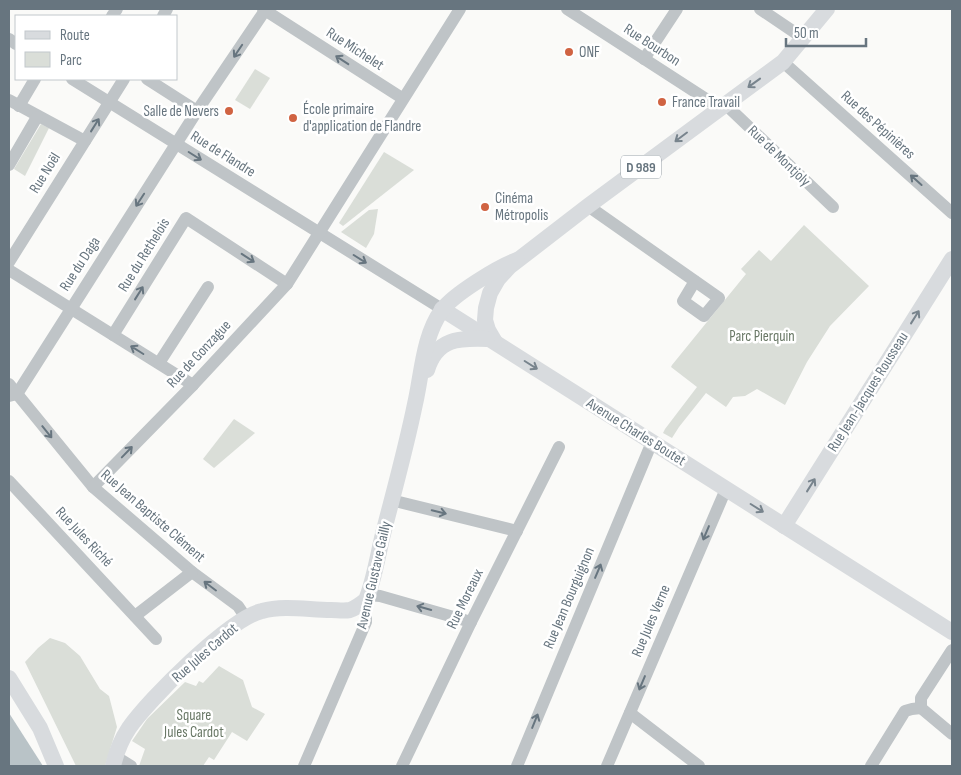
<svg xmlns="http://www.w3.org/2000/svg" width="961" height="775" viewBox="0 0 961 775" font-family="'Sofia Sans Condensed',sans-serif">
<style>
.green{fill:#daded8}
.water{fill:#b9c3c7}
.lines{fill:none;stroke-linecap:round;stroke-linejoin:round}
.minor{stroke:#bfc4c7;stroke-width:12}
.major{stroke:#d8dbde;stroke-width:16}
.oneway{stroke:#67757f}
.oneway2{stroke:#78848d}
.poi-dot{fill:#d06342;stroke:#fff;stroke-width:2}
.labels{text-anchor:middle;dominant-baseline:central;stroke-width:5;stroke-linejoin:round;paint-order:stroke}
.shield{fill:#fff;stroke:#959ea5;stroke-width:1}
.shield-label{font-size:14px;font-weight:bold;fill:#67757f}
.street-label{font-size:15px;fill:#67757f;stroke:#fff}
.poi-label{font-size:15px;fill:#67757f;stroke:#fff;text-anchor:start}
.park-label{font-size:15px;fill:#697866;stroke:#fff}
</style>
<rect width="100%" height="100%" fill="#fafaf8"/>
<!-- green -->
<g class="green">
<path d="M 255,69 L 270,78 L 250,109 L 235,100 Z"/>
<path d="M 41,124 L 49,128 L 25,176 L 14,169 Z"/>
<path d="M 384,152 L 414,170 L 343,226 L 339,223 Z"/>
<path d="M 378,209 L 374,234 L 366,248 L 341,232 L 369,210 Z"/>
<path d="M 804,225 L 869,286 L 830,326 L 807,362 L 785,405 L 757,389 L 745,396 L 733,397 L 726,407 L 706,393 L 679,427 L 672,438 L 663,433 L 665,429 L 697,387 L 671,367 L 672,365 L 746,274 L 741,269 L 759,250 L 771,261 Z"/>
<path d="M 234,419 L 255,433 L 214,468 L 203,459 Z"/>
<path d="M 50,638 L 65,643 L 80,656 L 100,689 L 109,696 L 117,727 L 105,766 L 76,766 L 25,662 L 38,648 Z"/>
<path d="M 219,666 L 243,680 L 252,707 L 265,714 L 247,741 L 232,732 L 214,760 L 209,757 L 203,766 L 139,766 L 145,749 L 132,741 L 147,719 L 185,682 L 196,686 L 199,681 L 203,683 Z"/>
</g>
<!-- water -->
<path class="water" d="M 9,713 L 43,766 L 9,766 Z"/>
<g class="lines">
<!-- minor -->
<g class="minor">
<path d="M 263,9 L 402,98"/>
<path d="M 567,9 L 720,108"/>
<path d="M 760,9 L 803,38"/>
<path d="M 112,16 L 117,9"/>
<path d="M 163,16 L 167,9"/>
<path d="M 9,39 L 16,44"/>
<path d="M 644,59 L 677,9"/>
<path d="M 783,62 L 952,213"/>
<path d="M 72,79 L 442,309"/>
<path d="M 147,79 L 197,111"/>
<path d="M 9,100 L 85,141"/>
<path d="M 725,104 L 833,207"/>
<path d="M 19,106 L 35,79"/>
<path d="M 9,165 L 37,117"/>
<path d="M 588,206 L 719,298 L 704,316 L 683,301 L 695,281"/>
<path d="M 9,262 L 124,79"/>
<path d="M 9,270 L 193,385"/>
<path d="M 113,335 L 186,218 L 287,284"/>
<path d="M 159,363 L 208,287"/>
<path d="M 9,384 L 93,487 L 192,572 L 238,606 L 246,618"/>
<path d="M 9,396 L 17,394 L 197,111 L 266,9"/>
<path d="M 9,481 L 156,639"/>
<path d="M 93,487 L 193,385 L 287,284 L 460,9"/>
<path d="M 391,500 L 517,531"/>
<path d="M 368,595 L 380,596 L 471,622"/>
<path d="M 135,616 L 192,572"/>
<path d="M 921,708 L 921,698 L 952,650"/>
<path d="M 921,708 L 952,734"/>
<path d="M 630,713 L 699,766"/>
<path d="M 115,756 L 131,766"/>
<path d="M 304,766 L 366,622 L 366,600"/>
<path d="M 402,766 L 471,622 L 559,447"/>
<path d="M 517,766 L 652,442"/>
<path d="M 607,766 L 726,489"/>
<path d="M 871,766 L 905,711 L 912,709 L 921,708"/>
</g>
<!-- major -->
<g class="major">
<path d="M 442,309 L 952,632"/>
<path d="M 495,342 L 488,330 L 485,320 L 486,308 L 490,293 L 498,279 L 509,267 L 588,206 L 783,62 L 827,9"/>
<path d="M 427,370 C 437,338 459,338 487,339"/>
<path d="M 784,526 L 952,259"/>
<path d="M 9,678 L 40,728 L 56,766"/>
<path d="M 113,766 C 116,753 121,740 129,728 C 149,699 230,618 262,611 C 284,605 309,610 331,610 C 337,610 344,611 350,610 C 356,608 361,604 366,600 C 374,581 378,554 383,534 C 394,491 406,448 415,404 C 422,374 423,336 442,310 C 454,294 498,267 517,260"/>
</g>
</g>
<!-- one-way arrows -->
<defs><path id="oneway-shaft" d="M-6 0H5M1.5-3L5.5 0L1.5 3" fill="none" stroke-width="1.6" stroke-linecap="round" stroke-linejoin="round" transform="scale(1.25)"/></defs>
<g class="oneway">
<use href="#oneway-shaft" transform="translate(238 51) rotate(124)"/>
<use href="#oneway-shaft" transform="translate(342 60) rotate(-147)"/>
<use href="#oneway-shaft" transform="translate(95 125) rotate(-58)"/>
<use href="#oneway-shaft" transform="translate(195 156) rotate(32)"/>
<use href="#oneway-shaft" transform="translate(916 180) rotate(-138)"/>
<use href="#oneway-shaft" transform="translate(140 200) rotate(123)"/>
<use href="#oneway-shaft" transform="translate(248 258) rotate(33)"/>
<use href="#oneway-shaft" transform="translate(360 259) rotate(32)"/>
<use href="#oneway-shaft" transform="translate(139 293) rotate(-58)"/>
<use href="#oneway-shaft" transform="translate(137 350) rotate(-148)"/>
<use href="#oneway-shaft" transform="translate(47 432) rotate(51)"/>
<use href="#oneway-shaft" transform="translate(127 452) rotate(-46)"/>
<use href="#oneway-shaft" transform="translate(439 512) rotate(14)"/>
<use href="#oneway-shaft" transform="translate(706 533) rotate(113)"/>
<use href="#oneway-shaft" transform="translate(598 571) rotate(-67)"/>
<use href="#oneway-shaft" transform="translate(210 586) rotate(-143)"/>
<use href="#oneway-shaft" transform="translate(424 608) rotate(-164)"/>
<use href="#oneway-shaft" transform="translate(642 683) rotate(113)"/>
<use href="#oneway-shaft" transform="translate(535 721) rotate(-68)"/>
</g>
<g class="oneway2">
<use href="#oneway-shaft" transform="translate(754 83) rotate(144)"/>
<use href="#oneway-shaft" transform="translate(681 137) rotate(143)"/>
<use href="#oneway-shaft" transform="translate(915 317) rotate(-58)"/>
<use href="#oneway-shaft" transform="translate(531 365) rotate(32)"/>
<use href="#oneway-shaft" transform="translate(811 485) rotate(-58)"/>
<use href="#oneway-shaft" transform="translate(757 508) rotate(32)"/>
</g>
<!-- markers -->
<g class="poi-dot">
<circle cx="569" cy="52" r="5"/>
<circle cx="662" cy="102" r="5"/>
<circle cx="229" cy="111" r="5"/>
<circle cx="293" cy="118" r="5"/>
<circle cx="485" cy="207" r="5"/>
</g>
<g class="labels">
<!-- shield labels -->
<rect class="shield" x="621" y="155.5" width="40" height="23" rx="4"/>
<g class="shield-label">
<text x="641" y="167">D 989</text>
</g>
<!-- street labels -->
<g class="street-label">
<text transform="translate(652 45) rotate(33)">Rue Bourbon</text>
<text transform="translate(355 49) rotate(33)">Rue Michelet</text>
<text transform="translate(878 125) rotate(42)">Rue des Pépinières</text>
<text transform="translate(223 154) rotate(32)">Rue de Flandre</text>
<text transform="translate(779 156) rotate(44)">Rue de Montjoly</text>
<text transform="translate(45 173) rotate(-58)">Rue Noël</text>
<text transform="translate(144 255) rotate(-58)">Rue du Rethelois</text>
<text transform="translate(80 264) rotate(-57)">Rue du Daga</text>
<text transform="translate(199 354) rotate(-47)">Rue de Gonzague</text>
<text transform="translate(868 392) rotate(-58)">Rue Jean-Jacques Rousseau</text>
<text transform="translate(636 432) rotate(32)">Avenue Charles Boutet</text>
<text transform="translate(153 516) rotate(41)">Rue Jean Baptiste Clément</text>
<text transform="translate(84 537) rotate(47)">Rue Jules Riché</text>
<text transform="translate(374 575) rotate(-77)">Avenue Gustave Gailly</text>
<text transform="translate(569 598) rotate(-67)">Rue Jean Bourguignon</text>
<text transform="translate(465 599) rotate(-64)">Rue Moreaux</text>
<text transform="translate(651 621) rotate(-67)">Rue Jules Verne</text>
<text transform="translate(205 653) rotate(-41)">Rue Jules Cardot</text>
</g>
<!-- poi labels -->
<g class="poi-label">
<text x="579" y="52">ONF</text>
<text x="672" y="102">France Travail</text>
<text x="303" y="109">École primaire<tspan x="303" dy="17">d'application de Flandre</tspan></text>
<text x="219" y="111" text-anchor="end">Salle de Nevers</text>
<text x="495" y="198">Cinéma<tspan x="495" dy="17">Métropolis</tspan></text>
</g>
<!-- park labels -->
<g class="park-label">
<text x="762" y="336">Parc Pierquin</text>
<text x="194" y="715">Square<tspan x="194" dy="17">Jules Cardot</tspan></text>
</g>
</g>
<!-- border -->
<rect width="961" height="775" fill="none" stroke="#67757f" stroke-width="20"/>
<!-- legend -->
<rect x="15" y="15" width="162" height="65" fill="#ffffff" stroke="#c2c8cc"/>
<rect x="25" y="31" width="25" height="8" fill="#d8dbde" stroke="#c2c8cc"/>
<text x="60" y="40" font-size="15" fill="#67757f">Route</text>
<rect x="25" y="52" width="25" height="15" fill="#daded8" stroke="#c2c8cc"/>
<text x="60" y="65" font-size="15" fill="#67757f">Parc</text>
<!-- scale -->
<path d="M786 38v8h80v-8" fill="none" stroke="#67757f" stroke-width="2.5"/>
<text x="794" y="38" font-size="15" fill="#67757f" stroke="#ffffff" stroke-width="4" paint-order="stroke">50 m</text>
</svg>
